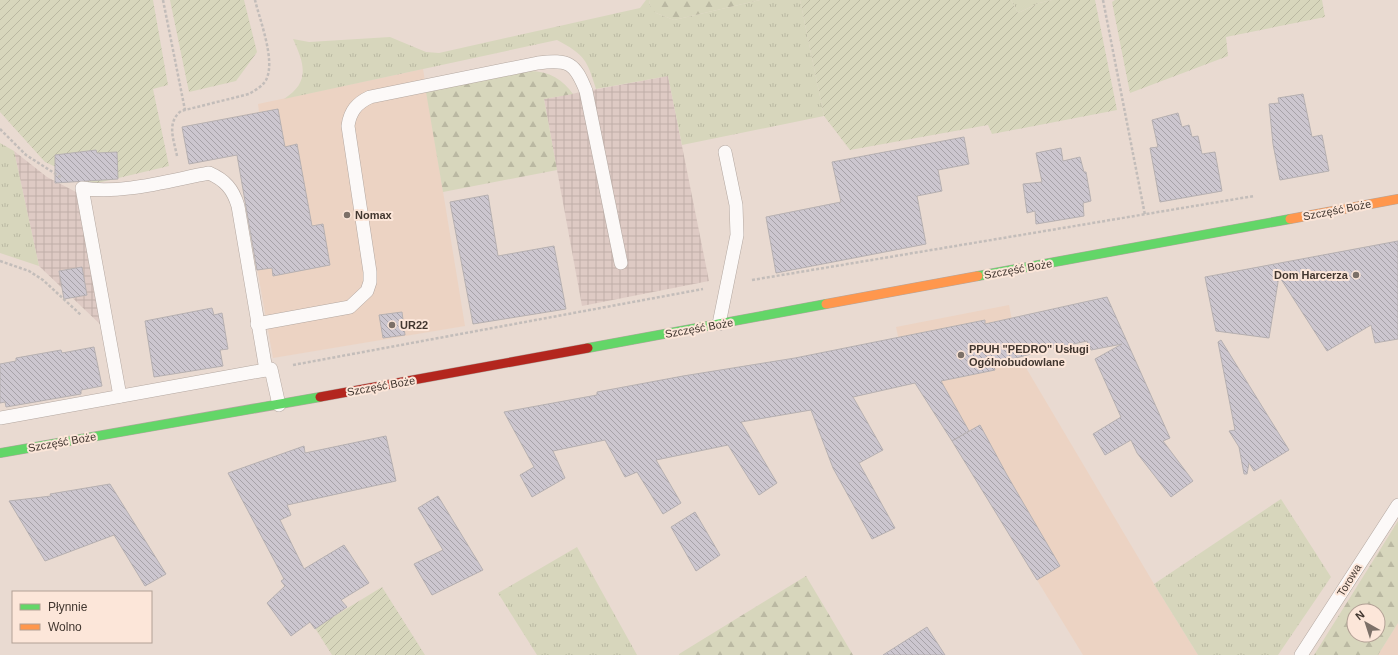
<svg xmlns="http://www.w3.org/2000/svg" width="1398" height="655" viewBox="0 0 1398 655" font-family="Arial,sans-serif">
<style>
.built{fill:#ecd3c3}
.industrial{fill:url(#industrial-grid)}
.grass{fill:url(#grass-tufts)}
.forest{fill:url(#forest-firs);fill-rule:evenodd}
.garden{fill:url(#garden-furrows)}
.building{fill:url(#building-back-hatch);stroke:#b6b0b1}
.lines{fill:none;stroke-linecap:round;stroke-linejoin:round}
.lane-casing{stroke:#b3a7a0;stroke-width:14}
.fast-casing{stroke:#b3a7a0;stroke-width:10}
.slow-casing{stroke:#b3a7a0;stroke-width:10}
.jam-casing{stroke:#b3a7a0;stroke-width:10}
.path{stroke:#c3bdba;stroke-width:2.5;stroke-dasharray:3 2;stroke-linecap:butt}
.lane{stroke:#fcf9f8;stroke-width:13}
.fast{stroke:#63d668;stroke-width:9}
.slow{stroke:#ff974d;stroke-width:9}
.jam{stroke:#b3261e;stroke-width:9}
.poi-dot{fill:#7c7068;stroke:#fce6d9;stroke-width:1.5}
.labels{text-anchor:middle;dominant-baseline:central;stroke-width:4;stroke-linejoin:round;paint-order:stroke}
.street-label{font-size:11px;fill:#423730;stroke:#fce6d9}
.poi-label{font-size:11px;font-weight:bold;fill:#423730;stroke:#fce6d9;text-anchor:start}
</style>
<defs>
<pattern id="industrial-grid" width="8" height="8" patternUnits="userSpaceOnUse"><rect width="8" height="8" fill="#decac4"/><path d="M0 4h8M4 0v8" fill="none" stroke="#c0aea9"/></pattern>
<pattern id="grass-tufts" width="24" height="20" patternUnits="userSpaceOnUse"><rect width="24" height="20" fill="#d7d6bc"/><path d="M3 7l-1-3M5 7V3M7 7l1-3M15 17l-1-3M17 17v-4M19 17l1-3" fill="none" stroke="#bab8a2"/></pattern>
<pattern id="forest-firs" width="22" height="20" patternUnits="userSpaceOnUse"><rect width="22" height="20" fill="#d7d6bc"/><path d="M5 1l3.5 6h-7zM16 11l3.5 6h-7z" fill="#bab8a2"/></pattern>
<pattern id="garden-furrows" width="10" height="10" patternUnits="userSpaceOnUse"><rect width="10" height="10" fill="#d7d6bc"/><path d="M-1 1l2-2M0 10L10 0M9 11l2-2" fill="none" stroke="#bab8a2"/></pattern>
<pattern id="building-back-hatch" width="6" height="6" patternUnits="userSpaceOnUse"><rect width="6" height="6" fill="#ccc6cf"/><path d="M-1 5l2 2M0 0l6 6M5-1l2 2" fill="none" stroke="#a7a2a8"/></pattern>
</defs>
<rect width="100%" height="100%" fill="#e9dad1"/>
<!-- built -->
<g class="built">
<path d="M 423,69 L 465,326 L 273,358 L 237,155 L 189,164 L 182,127 L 259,112 L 258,104 Z"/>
<path d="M 1009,305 L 1019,356 L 1154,584 L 1198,655 L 1083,655 L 904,363 L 896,327 Z"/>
<path d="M 1398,623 L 1398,655 L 1378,655 Z"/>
</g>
<!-- industrial -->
<g class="industrial">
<path d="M 668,76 L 709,281 L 582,306 L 544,99 Z"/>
<path d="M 14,151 L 47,177 L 76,192 L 103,327 L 39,266 Z"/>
</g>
<!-- grass -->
<g class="grass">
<path d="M 646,0 L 649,0 L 650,5 L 656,13 L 674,20 L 760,0 L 800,0 L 824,116 L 682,145 L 668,76 L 596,89 C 587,60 585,55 557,40 L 284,99 C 311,82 304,63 293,39 L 309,42 L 390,37 L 426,52 L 439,53 L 631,10 L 640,8 Z"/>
<path d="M 1011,0 L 1052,0 L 1039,3 L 1018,13 Z"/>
<path d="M 0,143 L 14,151 L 39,266 L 0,253 Z"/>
<path d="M 1281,499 L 1331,577 L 1278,655 L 1198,655 L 1154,584 Z"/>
<path d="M 577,547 L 637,655 L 537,655 L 498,593 Z"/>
</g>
<!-- forest -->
<g class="forest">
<path d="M 649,0 L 760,0 L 674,20 L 656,13 L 651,9 Z"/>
<path d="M 531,71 C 549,71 563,80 573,94 L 544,99 L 557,170 L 443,192 L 426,92 Z"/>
<path d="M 1398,521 L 1398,623 L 1378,655 L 1314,655 ZM 1354,611 L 1378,611 L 1378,635 L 1354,635 Z"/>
<path d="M 806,576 L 853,655 L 679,655 L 679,654 Z"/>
</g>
<!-- garden -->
<g class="garden">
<path d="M 0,0 L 153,0 L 168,85 L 153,89 L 169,166 L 93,184 L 45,162 L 0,112 Z"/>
<path d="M 170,0 L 244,0 L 257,52 L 236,81 L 189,92 Z"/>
<path d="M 800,0 L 1011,0 L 1018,13 L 1039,3 L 1052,0 L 1095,0 L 1117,110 L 992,134 L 988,125 L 850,150 L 824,116 Z"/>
<path d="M 1115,0 L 1322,0 L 1325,17 L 1226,37 L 1228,56 L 1130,93 L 1112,2 Z"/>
<path d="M 382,587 L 425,655 L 332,655 L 315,628 Z"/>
</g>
<!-- building -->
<g class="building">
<path d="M 1303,94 L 1312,137 L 1322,135 L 1329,171 L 1280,180 L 1273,144 L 1269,104 L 1279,103 L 1278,98 Z"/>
<path d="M 278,109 L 285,147 L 297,144 L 312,226 L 323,224 L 330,265 L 273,276 L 272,268 L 257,270 L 237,155 L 189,164 L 182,127 Z"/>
<path d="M 1178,113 L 1182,127 L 1189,125 L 1192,137 L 1198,136 L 1202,154 L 1215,152 L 1222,191 L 1160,202 L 1150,148 L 1158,147 L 1152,120 Z"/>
<path d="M 964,137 L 969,164 L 938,170 L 942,191 L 917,196 L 926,244 L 776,273 L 766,217 L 841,202 L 832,162 Z"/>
<path d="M 1061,148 L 1063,161 L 1080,157 L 1084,172 L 1086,172 L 1091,201 L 1083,203 L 1084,216 L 1036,224 L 1035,211 L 1027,213 L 1023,184 L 1042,182 L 1036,153 Z"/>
<path d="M 96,150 L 97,153 L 117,152 L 118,179 L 55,183 L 55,155 Z"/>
<path d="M 488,195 L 498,256 L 554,246 L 566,309 L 473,324 L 450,202 Z"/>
<path d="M 1398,241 L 1398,339 L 1375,343 L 1371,325 L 1327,351 L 1279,276 L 1269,338 L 1216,331 L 1205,277 Z"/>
<path d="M 82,267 L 87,295 L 64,299 L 59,271 Z"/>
<path d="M 1107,297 L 1170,438 L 1163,441 L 1193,481 L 1171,497 L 1137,453 L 1131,440 L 1105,455 L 1093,434 L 1121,417 L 1095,359 L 1122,344 L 1091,350 L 1087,341 L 1050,349 L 993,364 L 995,370 L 941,381 L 969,431 L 952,441 L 915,383 L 853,397 L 883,450 L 859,463 L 895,528 L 872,539 L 833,468 L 811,410 L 741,422 L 777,483 L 759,495 L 728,445 L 656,460 L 681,503 L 663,514 L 637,472 L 625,477 L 605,440 L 553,451 L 565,478 L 532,497 L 520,475 L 534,467 L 504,412 L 597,395 L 597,392 L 683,376 L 795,358 L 985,320 L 985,324 Z"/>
<path d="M 212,308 L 214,315 L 222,313 L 228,349 L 220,350 L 223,366 L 154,377 L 145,321 Z"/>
<path d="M 402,312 L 405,335 L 383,338 L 379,315 Z"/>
<path d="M 1221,340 L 1289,450 L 1254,471 L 1249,463 L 1247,474 L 1244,474 L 1239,447 L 1229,431 L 1235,430 L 1218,342 Z"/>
<path d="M 94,347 L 102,386 L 81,390 L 81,394 L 6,407 L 5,402 L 0,403 L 0,364 L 16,361 L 16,358 L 61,350 L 62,353 Z"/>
<path d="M 980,425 L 1007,475 L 1060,566 L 1037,580 L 952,441 Z"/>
<path d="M 386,436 L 396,481 L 287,505 L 291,515 L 280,520 L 304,569 L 344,545 L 369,583 L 341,600 L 347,607 L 315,629 L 310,622 L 291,636 L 267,603 L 285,586 L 281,581 L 284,579 L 228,473 L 304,446 L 305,453 Z"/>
<path d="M 110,484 L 166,574 L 145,586 L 114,535 L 45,561 L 9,501 L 51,496 L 50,494 Z"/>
<path d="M 438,496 L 483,570 L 432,595 L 414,564 L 443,550 L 418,508 Z"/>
<path d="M 695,512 L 720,555 L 696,571 L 671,527 Z"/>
<path d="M 927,627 L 945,655 L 883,655 Z"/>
</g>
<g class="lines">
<!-- lane casing -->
<g class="lane-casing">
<g id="lane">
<path d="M 257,324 L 350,307 L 367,291 L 370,282 L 370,272 L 348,126 C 350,111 357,103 370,97 L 538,63 C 569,59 575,63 586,91 L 621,263"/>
<path d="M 719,324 L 737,235 L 736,205 L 725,152"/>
<path d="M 120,396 L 82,188 C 120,195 171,180 209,173 C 225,180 233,189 238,206 L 266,370"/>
<path d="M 0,418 L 271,369 L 279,405"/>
<path d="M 1301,655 L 1398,505"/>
</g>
</g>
<!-- fast casing -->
<g class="fast-casing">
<g id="fast">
<path d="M 978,276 L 1290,219"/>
<path d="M 588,348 L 826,304"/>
<path d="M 0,453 L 320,397"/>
</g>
</g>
<!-- slow casing -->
<g class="slow-casing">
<g id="slow">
<path d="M 1290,219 L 1398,199"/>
<path d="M 826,304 L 978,276"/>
</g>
</g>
<!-- jam casing -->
<g class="jam-casing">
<path id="jam" d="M 320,397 L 588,348"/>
</g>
<!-- path -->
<g class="path">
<path d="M 163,0 L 185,110"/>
<path d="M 1103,0 L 1145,215"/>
<path d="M 0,129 L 26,155 L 62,178"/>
<path d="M 177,156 C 174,140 166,123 181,111 L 249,94 C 255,90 262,87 266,80 C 276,61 260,21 255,0"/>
<path d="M 0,261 L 29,271 L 43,280 L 81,315"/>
<path d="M 752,280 L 1254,196"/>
<path d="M 293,365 L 703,289"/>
</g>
<!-- lane -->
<use href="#lane" class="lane"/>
<!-- fast -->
<use href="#fast" class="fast"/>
<!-- slow -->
<use href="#slow" class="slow"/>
<!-- jam -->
<use href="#jam" class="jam"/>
</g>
<!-- markers -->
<g class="poi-dot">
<circle cx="347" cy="215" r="4"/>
<circle cx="1356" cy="275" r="4"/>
<circle cx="392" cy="325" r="4"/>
<circle cx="961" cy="355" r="4"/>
</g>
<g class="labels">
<!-- street labels -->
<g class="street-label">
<text transform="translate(1337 210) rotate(-11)">Szczęść Boże</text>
<text transform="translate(1018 269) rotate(-10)">Szczęść Boże</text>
<text transform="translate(699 328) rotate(-10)">Szczęść Boże</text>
<text transform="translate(381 386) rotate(-10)">Szczęść Boże</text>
<text transform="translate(62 442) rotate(-10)">Szczęść Boże</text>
<text transform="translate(1349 580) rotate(-58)">Torowa</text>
</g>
<!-- poi labels -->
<g class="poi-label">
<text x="355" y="215">Nomax</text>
<text x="1348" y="275" text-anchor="end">Dom Harcerza</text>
<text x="400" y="325">UR22</text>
<text x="969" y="349">PPUH "PEDRO" Usługi<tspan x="969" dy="13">Ogólnobudowlane</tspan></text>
</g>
</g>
<!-- legend -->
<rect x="12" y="591" width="140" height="52" fill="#fce6d9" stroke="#b2a095"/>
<rect x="20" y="604" width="20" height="6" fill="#63d668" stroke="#b2a095"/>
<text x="48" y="611" font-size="12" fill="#423730">Płynnie</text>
<rect x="20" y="624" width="20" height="6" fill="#ff974d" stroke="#b2a095"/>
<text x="48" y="631" font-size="12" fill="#423730">Wolno</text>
<!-- north arrow -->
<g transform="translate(1366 623) rotate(321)"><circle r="19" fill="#fce6d9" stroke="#b2a095"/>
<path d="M0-3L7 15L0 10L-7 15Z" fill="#7c7068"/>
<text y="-6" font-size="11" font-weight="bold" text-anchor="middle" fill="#423730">N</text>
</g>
</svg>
